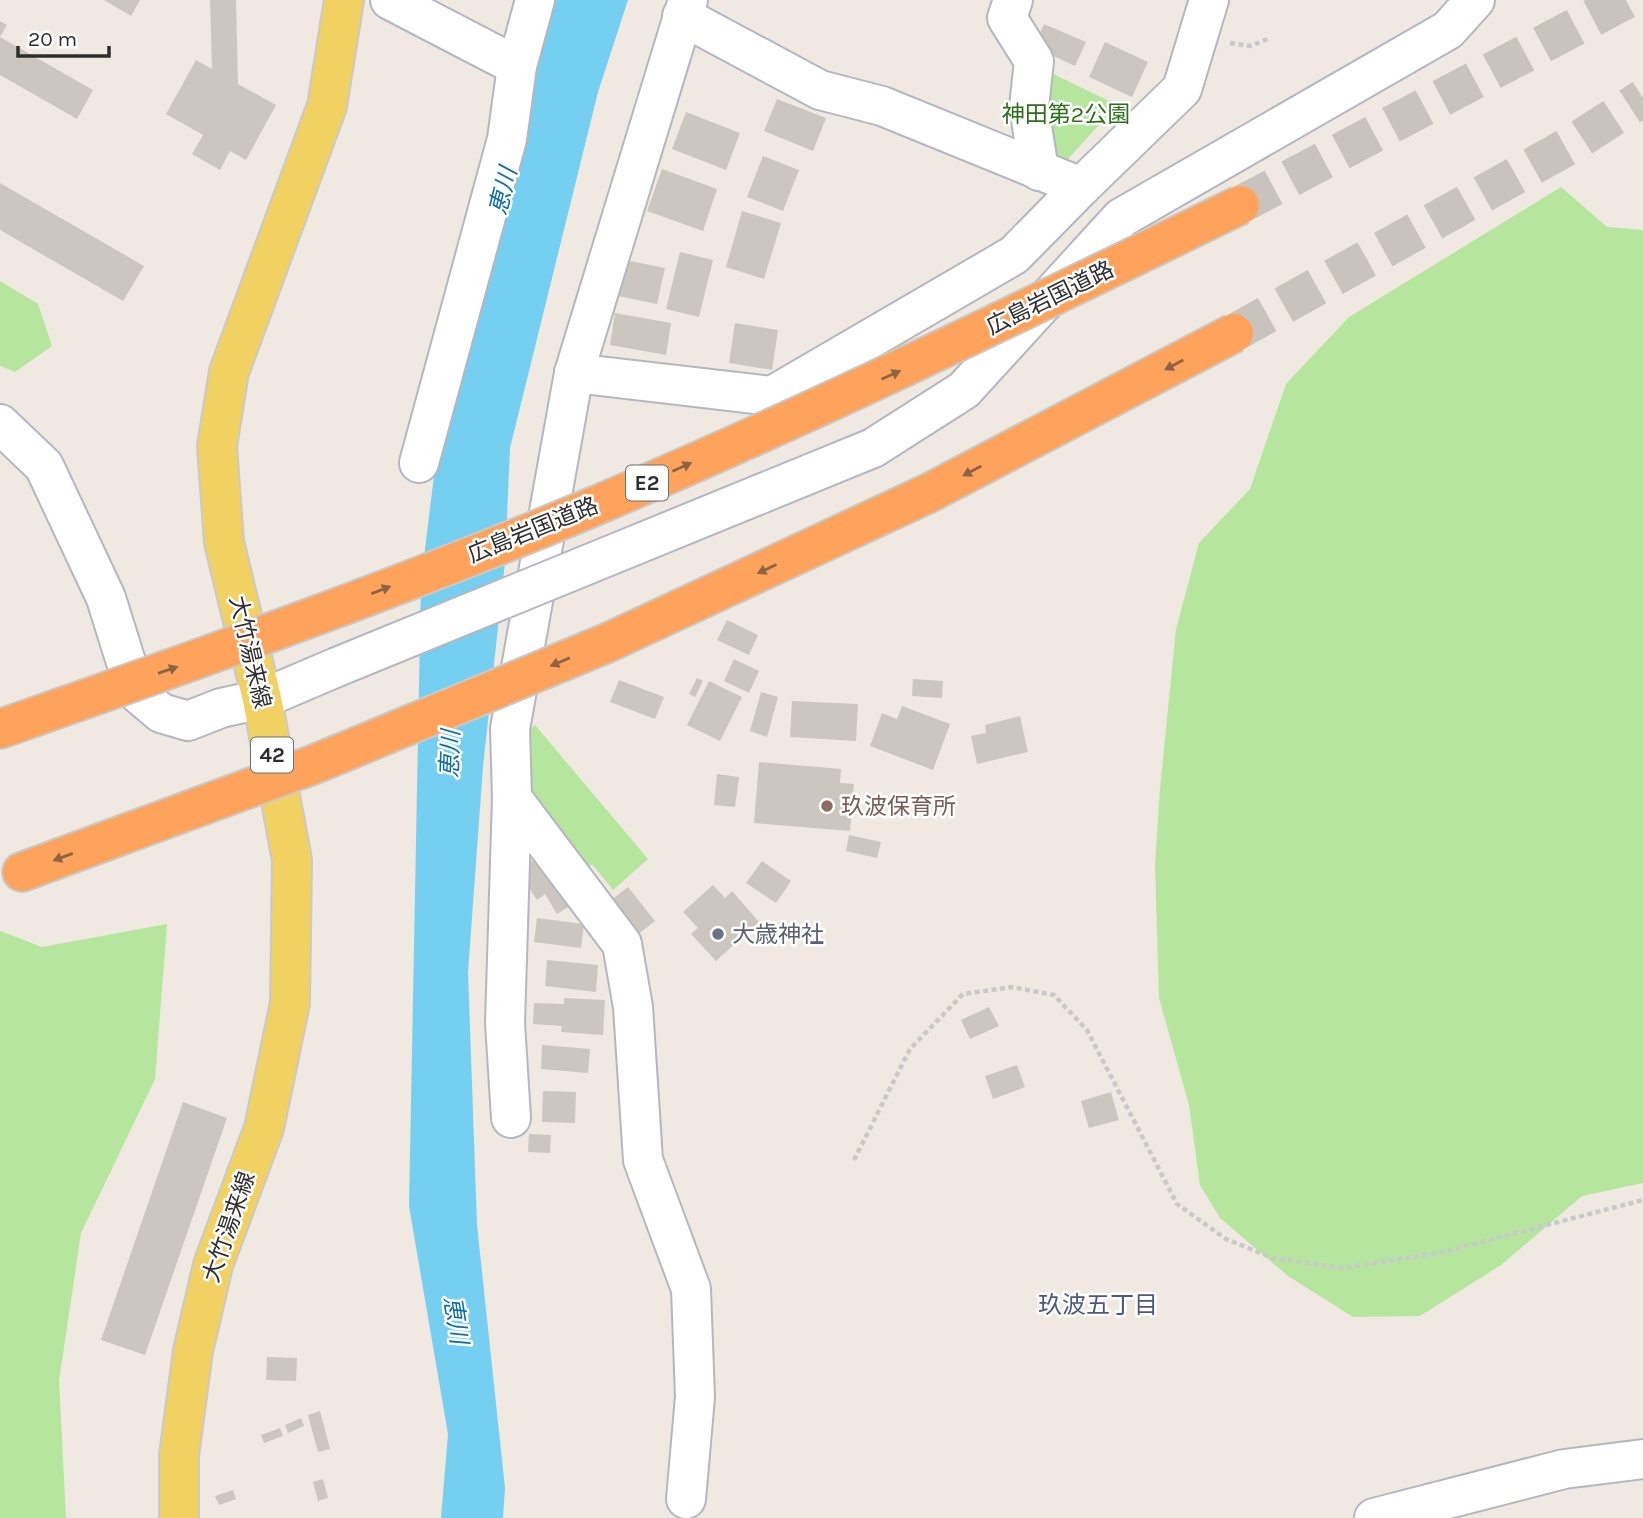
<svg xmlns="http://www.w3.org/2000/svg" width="1643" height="1518" viewBox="0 0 1643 1518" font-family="Karla,'Noto Sans JP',sans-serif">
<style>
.green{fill:#b6e59e}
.water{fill:#75cff0}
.building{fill:#cbc7bf}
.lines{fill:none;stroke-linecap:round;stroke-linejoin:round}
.highway-tunnel{stroke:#c8c4bd;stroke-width:38;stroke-dasharray:38 19;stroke-linecap:butt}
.minor-casing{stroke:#b4b7c1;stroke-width:42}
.major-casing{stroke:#c9c9c9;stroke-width:42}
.highway-casing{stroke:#c9c9c9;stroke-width:42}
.path{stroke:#c9c9c9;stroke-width:4.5;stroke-dasharray:5 3.5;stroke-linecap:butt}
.minor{stroke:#fff;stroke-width:38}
.major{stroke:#f2d163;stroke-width:38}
.highway{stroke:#ffa35c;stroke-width:38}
.minor-bridge-casing{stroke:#b4b7c1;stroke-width:42;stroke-linecap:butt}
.highway-bridge-casing{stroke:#c9c9c9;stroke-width:42;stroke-linecap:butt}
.minor-bridge{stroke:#fff;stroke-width:38}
.highway-bridge{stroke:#ffa35c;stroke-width:38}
.oneway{fill:#8c6343}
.education-dot{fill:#8d6e63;stroke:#fff;stroke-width:2.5}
.worship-dot{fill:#6b7280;stroke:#fff;stroke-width:2.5}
.labels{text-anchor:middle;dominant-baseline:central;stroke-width:5;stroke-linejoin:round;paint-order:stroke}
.shield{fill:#fff;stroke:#6d6d6d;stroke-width:2}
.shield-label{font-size:21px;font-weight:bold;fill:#2e2e2e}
.park-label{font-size:23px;fill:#2c6e1b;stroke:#fff}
.street-label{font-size:23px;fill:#2e2e2e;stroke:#fff}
.education-label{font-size:23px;fill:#785e54;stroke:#fff;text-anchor:start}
.worship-label{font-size:23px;fill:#5b616d;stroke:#fff;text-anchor:start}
.water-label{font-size:24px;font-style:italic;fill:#0d6fa3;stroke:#fff}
.neighbourhood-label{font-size:24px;fill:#4d5680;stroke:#fff}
</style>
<rect width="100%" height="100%" fill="#efe9e1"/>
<!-- green -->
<g class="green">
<path d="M 1039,67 L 1117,105 L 1067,160 L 1043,146 Z"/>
<path d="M 1561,187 L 1607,227 L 1643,230 L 1643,1183 L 1582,1196 L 1501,1265 L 1420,1316 L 1353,1317 L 1288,1276 L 1220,1218 L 1200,1185 L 1189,1105 L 1159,998 L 1155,865 L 1160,789 L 1176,629 L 1199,543 L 1250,489 L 1286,384 L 1349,317 Z"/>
<path d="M 0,281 L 38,304 L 52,346 L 15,372 L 0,366 Z"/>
<path d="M 535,725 L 648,859 L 613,890 L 592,864 L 584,871 L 519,794 L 519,738 Z"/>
<path d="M 167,924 L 155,1079 L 81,1233 L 59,1381 L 66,1518 L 0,1518 L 0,931 L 42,947 Z"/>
</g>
<!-- water -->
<path class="water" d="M 534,0 L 628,0 L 598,92 L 510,448 L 505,562 L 483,767 L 468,972 L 477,1225 L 505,1488 L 503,1518 L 441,1518 L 448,1434 L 409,1206 L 421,582 L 444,394 Z"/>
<!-- building -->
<g class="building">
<path d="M 104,0 L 140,0 L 131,16 Z"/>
<path d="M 210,0 L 236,0 L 238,84 L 276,105 L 246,160 L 230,151 L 220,170 L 192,154 L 203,135 L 166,114 L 196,60 L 212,69 Z"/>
<path d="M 0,21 L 7,25 L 0,37 L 93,90 L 77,119 L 0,75 Z"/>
<path d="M 1044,24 L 1086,42 L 1075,66 L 1034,47 Z"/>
<path d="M 1105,42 L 1148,62 L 1132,97 L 1089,77 Z"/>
<path d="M 777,99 L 826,118 L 813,151 L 764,131 Z"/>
<path d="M 686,112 L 740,133 L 726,170 L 672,149 Z"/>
<path d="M 763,156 L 799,170 L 783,211 L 747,197 Z"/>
<path d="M 662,169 L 717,189 L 703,231 L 647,211 Z"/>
<path d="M 0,183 L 144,266 L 123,301 L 0,230 Z"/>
<path d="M 742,211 L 781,223 L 764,279 L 726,267 Z"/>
<path d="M 680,252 L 713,260 L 699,317 L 666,309 Z"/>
<path d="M 625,260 L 665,268 L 657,304 L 618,296 Z"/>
<path d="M 615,313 L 671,323 L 666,355 L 610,345 Z"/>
<path d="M 735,323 L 778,330 L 772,370 L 729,363 Z"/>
<path d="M 727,620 L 758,635 L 749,655 L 717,640 Z"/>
<path d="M 734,659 L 759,671 L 749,693 L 724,681 Z"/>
<path d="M 697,678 L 703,681 L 695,697 L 689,694 Z"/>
<path d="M 913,679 L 943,681 L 942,698 L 912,696 Z"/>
<path d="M 619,680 L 664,697 L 655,719 L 610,702 Z"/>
<path d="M 709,681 L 742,697 L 720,741 L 687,725 Z"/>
<path d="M 761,692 L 778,697 L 767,737 L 750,731 Z"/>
<path d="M 792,701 L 858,704 L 856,741 L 790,737 Z"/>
<path d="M 902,706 L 950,724 L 933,770 L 870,746 L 882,713 L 897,719 Z"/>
<path d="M 1020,716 L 1028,752 L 977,764 L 971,736 L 986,733 L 985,725 Z"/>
<path d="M 759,762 L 841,769 L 840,783 L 854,784 L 850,831 L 754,823 Z"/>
<path d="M 717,774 L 739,777 L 735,807 L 714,805 Z"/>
<path d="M 849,835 L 881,842 L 877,858 L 846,851 Z"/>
<path d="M 546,852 L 578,901 L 557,914 L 545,894 L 537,900 L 518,870 Z"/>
<path d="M 762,861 L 791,881 L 776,903 L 746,883 Z"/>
<path d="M 713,885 L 725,898 L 732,891 L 759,922 L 716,961 L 691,934 L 698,928 L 683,912 Z"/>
<path d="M 628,887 L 655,921 L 632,939 L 605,905 Z"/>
<path d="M 537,918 L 584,924 L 581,948 L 534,942 Z"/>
<path d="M 547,960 L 598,965 L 596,992 L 545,986 Z"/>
<path d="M 564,998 L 605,1000 L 603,1035 L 561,1032 L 562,1026 L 533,1024 L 534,1003 L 564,1004 Z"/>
<path d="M 989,1007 L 999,1026 L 970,1039 L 961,1020 Z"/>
<path d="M 542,1045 L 590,1049 L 588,1073 L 541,1069 Z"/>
<path d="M 1017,1065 L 1025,1087 L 993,1099 L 985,1076 Z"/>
<path d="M 543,1091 L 576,1092 L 575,1123 L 542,1122 Z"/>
<path d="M 1111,1092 L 1119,1120 L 1089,1128 L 1081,1101 Z"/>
<path d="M 183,1102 L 227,1118 L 145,1355 L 101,1340 Z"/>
<path d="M 529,1134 L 551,1135 L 550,1153 L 528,1152 Z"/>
<path d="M 267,1357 L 297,1358 L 296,1381 L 266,1380 Z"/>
<path d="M 320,1411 L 330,1449 L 318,1452 L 308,1415 Z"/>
<path d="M 301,1418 L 304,1426 L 288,1433 L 285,1425 Z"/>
<path d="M 280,1428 L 283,1436 L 264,1443 L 261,1435 Z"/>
<path d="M 323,1479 L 328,1498 L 318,1501 L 313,1482 Z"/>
<path d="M 233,1490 L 236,1499 L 219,1505 L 215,1496 Z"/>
</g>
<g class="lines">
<!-- highway-tunnel -->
<g class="highway-tunnel">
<path d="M 1240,205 L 1626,0"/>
<path d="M 1234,333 L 1567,147 L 1643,98"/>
</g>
<!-- minor casing -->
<g class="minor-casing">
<g id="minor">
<path d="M 390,0 L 517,66"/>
<path d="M 1013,0 L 1007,18 L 1034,61 L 1029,107 L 1039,171"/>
<path d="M 682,16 L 820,90 L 882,106 L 1081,187 L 1182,89 L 1209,0"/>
<path d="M 574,373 L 772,396 L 1014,255 L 1081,187"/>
<path d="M 0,424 L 44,466 L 106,598 L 135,691 L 161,713 L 188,721 L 221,708 L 262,699 L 337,667"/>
<path d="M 873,448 L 964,390 L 1121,218 L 1448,30 L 1475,0"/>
<path d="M 419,463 L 507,139 L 517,66 L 535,0"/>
<path d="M 512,798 L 622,944 L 633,1007 L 643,1160 L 691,1289 L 695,1397 L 686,1499"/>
<path d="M 511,1118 L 505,1023 L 512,798 L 510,729 L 574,373 L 688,0"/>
<path d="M 1374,1518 L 1564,1469 L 1643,1459"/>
</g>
</g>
<!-- major casing -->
<g class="major-casing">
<path id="major" d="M 179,1518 L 179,1455 L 193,1351 L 213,1265 L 264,1128 L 290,1003 L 292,860 L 262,699 L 224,542 L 217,446 L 229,372 L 327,106 L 344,0"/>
</g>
<!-- highway casing -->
<g class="highway-casing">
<g id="highway">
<path d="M 0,729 L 34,717"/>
<path d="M 22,872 L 103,842"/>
</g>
</g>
<!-- path -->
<g class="path">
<path d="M 1230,43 L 1250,46 L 1268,39"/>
<path d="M 854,1160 L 910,1049 L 963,994 L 1012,987 L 1054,995 L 1087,1030 L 1177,1204 L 1226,1239 L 1273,1258 L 1342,1268 L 1439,1253 L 1643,1200"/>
</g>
<!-- minor -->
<use href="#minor" class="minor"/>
<!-- major -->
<use href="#major" class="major"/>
<!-- highway -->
<use href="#highway" class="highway"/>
<!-- minor-bridge casing -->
<g class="minor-bridge-casing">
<path id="minor-bridge" d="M 337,667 L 873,448"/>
</g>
<!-- highway-bridge casing -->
<g class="highway-bridge-casing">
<g id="highway-bridge">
<path d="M 34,717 C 219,652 403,586 583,511 C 806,417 1023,311 1240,205"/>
<path d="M 103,842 L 315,764 L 607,643 L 929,493 L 1234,333"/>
</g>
</g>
<!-- minor-bridge -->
<use href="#minor-bridge" class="minor-bridge"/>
<!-- highway-bridge -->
<use href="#highway-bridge" class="highway-bridge"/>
</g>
<!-- one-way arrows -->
<defs><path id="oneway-solid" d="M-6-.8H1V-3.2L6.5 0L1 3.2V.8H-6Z" transform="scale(1.75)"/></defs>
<g class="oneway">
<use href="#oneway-solid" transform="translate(1174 365) rotate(152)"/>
<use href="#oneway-solid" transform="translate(891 375) rotate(-24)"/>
<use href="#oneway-solid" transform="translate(682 467) rotate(-24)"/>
<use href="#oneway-solid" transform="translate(972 471) rotate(152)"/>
<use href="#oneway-solid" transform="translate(767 569) rotate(155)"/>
<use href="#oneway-solid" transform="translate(381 590) rotate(-21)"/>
<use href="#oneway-solid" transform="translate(560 662) rotate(157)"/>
<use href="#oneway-solid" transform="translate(168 670) rotate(-19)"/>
<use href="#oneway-solid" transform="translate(63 857) rotate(160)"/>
</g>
<!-- markers -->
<circle class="education-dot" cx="827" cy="806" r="7"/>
<circle class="worship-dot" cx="718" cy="934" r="7"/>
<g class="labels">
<!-- shield labels -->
<g class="shield">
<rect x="626" y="465.5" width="42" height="35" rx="5"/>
<rect x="251" y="737.5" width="42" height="35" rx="5"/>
</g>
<g class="shield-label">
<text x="647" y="483">E2</text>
<text x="272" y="755">42</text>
</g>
<!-- park labels -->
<g class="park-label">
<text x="1066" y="114">神田第2公園</text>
</g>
<!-- street labels -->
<g class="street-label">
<text transform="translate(1050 298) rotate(-26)">広島岩国道路</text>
<text transform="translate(533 530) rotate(-22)">広島岩国道路</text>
<text transform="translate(250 652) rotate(77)">大竹湯来線</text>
<text transform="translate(229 1227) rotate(-71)">大竹湯来線</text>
</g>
<!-- education labels -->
<g class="education-label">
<text x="841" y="806">玖波保育所</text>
</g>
<!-- worship labels -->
<g class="worship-label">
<text x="732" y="934">大歳神社</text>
</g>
<!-- water labels -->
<g class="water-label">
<text transform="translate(503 191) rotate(-76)">恵川</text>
<text transform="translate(450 754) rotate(-88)">恵川</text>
<text transform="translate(456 1320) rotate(81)">恵川</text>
</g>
<!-- neighbourhood labels -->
<g class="neighbourhood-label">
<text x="1098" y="1305">玖波五丁目</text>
</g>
</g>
<!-- scale -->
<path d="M18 46v10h91v-10" fill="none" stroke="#2e2e2e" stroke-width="3.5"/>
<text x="28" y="46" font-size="21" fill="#2e2e2e" stroke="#ffffff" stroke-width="5" paint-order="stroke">20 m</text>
</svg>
